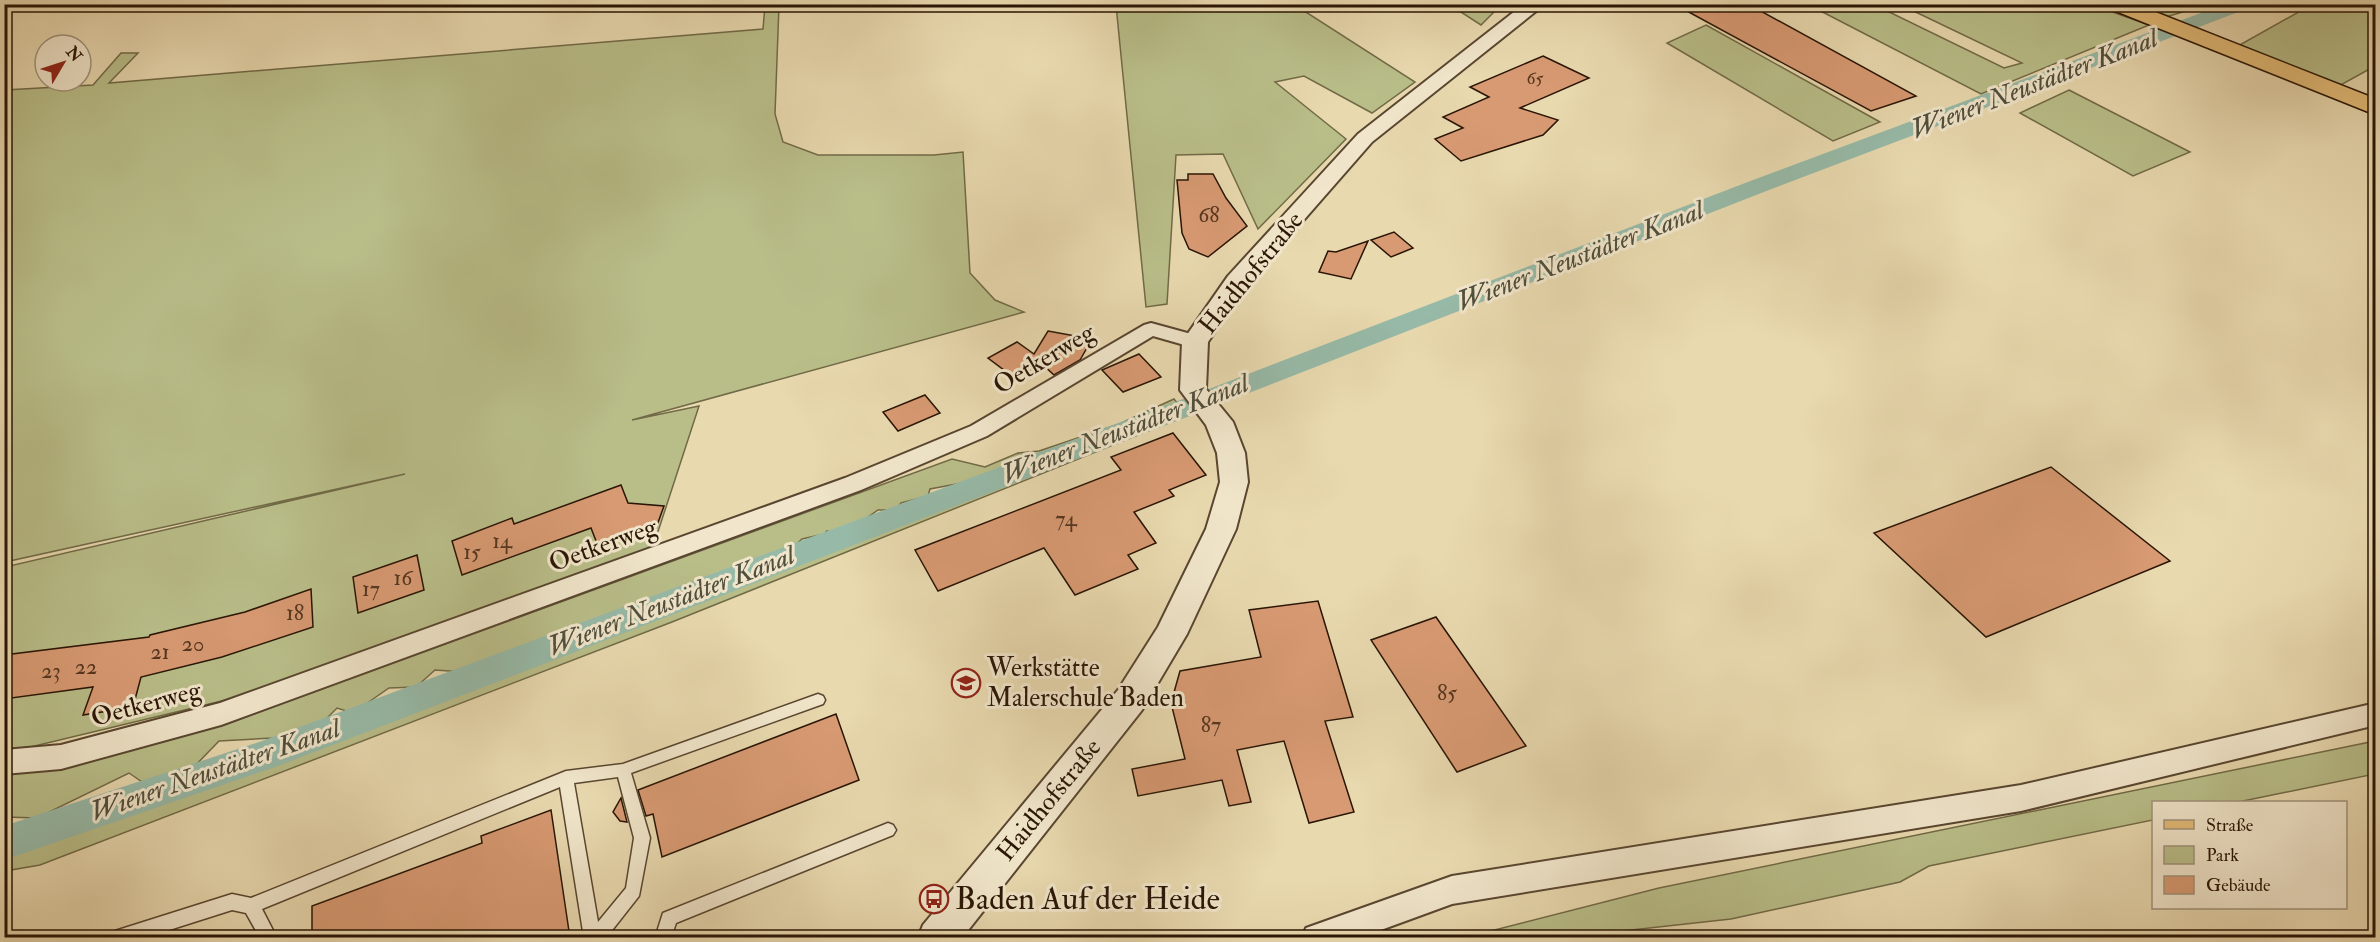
<svg xmlns="http://www.w3.org/2000/svg" width="2380" height="942" viewBox="0 0 2380 942" font-family="'IM FELL Double Pica',serif">
<style>
.green{fill:#b9be89;stroke:#716a47;stroke-width:1.5}
.lines{fill:none;stroke-linecap:round;stroke-linejoin:round}
.canal{fill:#97baa8;fill-rule:evenodd}
.building{fill:#d89a73;stroke:#291505;stroke-width:1.5}
.service-casing{stroke:#594630;stroke-width:3}
.minor-casing{stroke:#594630;stroke-width:4}
.tertiary-casing{stroke:#594630;stroke-width:4}
.primary-casing{stroke:#291505;stroke-width:3}
.service{fill:#f1e6cb;fill-rule:evenodd}
.minor{fill:#f1e6cb;fill-rule:evenodd}
.tertiary{fill:#f1e6cb;fill-rule:evenodd}
.primary{fill:#e4bc78;fill-rule:evenodd}
.labels{text-anchor:middle;dominant-baseline:central;stroke-width:6;stroke-linejoin:round;paint-order:stroke}
.far-number-label{font-size:18px;fill:#553620}
.number-label{font-size:22px;fill:#553620}
.street-label{font-size:26px;fill:#291505;stroke:#f1e6cb}
.poi-label{font-size:26px;fill:#291505;stroke:#f1e6cb;text-anchor:start}
.water-label{font-size:27px;font-style:italic;fill:#504f3e;stroke:#f1e6cb}
.near-poi-label{font-size:32px;fill:#291505;stroke:#f1e6cb;text-anchor:start}
</style>
<rect width="100%" height="100%" fill="#e9d9af"/>
<filter id="stains"><feTurbulence type="fractalNoise" baseFrequency=".00333" numOctaves="4"/><feColorMatrix values="0 0 0 0 .2 0 0 0 0 .09 0 0 0 0 .02 0 0 0 .5 -.17"/></filter>
<radialGradient id="worn" r=".72"><stop offset=".6" stop-color="#630" stop-opacity="0"/><stop offset="1" stop-color="#630" stop-opacity=".3"/></radialGradient>
<!-- green -->
<g class="green">
<path d="M 765,5 L 779,5 L 775,114 L 783,142 L 818,155 L 934,155 L 963,152 L 970,273 L 995,300 L 1024,312 L 632,420 L 699,406 L 652,550 L 259,692 L 18,750 L 5,750 L 5,567 L 405,474 L 5,562 L 5,90 L 93,85 L 121,53 L 138,53 L 109,83 L 763,29 Z"/>
<path d="M 1116,5 L 1295,5 L 1415,82 L 1372,113 L 1304,76 L 1275,82 L 1346,139 L 1258,229 L 1223,154 L 1176,155 L 1167,304 L 1146,307 Z"/>
<path d="M 1450,5 L 1477,5 L 1496,10 L 1481,25 Z"/>
<path d="M 1809,5 L 1875,5 L 2004,68 L 2022,63 L 1901,5 L 2093,5 L 2149,25 L 1981,94 Z"/>
<path d="M 2136,5 L 2206,5 L 2166,17 Z"/>
<path d="M 2311,5 L 2375,5 L 2375,66 L 2339,86 L 2238,46 Z"/>
<path d="M 1706,25 L 1880,122 L 1833,141 L 1667,43 Z"/>
<path d="M 2069,90 L 2190,152 L 2133,176 L 2020,113 Z"/>
<path d="M 1174,399 L 1188,415 L 672,622 L 40,865 L 5,871 L 5,854 L 30,847 L 305,745 L 314,745 L 372,716 L 394,715 L 424,700 L 793,559 L 848,544 L 859,534 L 1174,413 L 1171,409 L 1046,456 L 1019,455 L 989,478 L 930,489 L 928,496 L 901,503 L 896,510 L 878,510 L 858,524 L 832,533 L 827,531 L 824,534 L 802,539 L 788,552 L 524,653 L 464,672 L 435,670 L 416,687 L 389,688 L 353,713 L 337,708 L 315,730 L 273,738 L 219,741 L 191,770 L 145,784 L 129,773 L 37,818 L 5,817 L 5,775 L 70,763 L 232,722 L 952,459 L 985,467 L 1018,453 L 1039,451 L 1119,424 Z"/>
<path d="M 2375,741 L 2375,774 L 2238,802 L 2154,802 L 2153,820 L 1929,866 L 1900,882 L 1731,919 L 1613,932 L 1602,937 L 1467,937 L 1659,888 Z"/>
</g>
<g class="lines">
<!-- canal -->
<path class="canal" d="M 2225,4 L 2252,4 L 2249,8 L 1769,190 L 1195,414 L 278,766 L 4,860 L 4,826 L 262,741 L 1175,402 L 1753,180 Z"/>
</g>
<!-- building -->
<g class="building">
<path d="M 1674,4 L 1748,4 L 1916,96 L 1871,111 Z"/>
<path d="M 1543,56 L 1589,78 L 1520,108 L 1558,120 L 1543,135 L 1461,161 L 1435,139 L 1463,128 L 1443,117 L 1489,97 L 1470,87 Z"/>
<path d="M 1188,174 L 1213,174 L 1226,198 L 1247,226 L 1208,257 L 1189,249 L 1182,233 L 1177,180 L 1188,180 Z"/>
<path d="M 1394,232 L 1413,248 L 1391,257 L 1371,240 Z"/>
<path d="M 1368,241 L 1351,279 L 1319,272 L 1328,251 L 1336,252 Z"/>
<path d="M 1048,331 L 1092,339 L 1080,360 L 1054,375 L 1042,364 L 1016,379 L 988,358 L 1017,342 L 1034,354 Z"/>
<path d="M 1139,354 L 1161,377 L 1123,392 L 1102,370 Z"/>
<path d="M 925,395 L 940,413 L 898,431 L 883,412 Z"/>
<path d="M 1173,433 L 1206,475 L 1169,490 L 1174,496 L 1134,512 L 1156,543 L 1128,555 L 1138,569 L 1075,595 L 1044,548 L 938,591 L 915,550 L 1121,470 L 1111,457 Z"/>
<path d="M 2051,467 L 2170,561 L 1986,637 L 1874,533 Z"/>
<path d="M 621,485 L 628,503 L 664,506 L 656,528 L 643,529 L 598,546 L 591,528 L 462,575 L 452,541 L 512,518 L 514,524 Z"/>
<path d="M 417,555 L 424,590 L 358,613 L 353,577 Z"/>
<path d="M 311,589 L 313,627 L 222,657 L 141,677 L 133,707 L 83,715 L 93,687 L 4,699 L 4,655 L 149,637 L 150,635 L 245,612 Z"/>
<path d="M 1318,601 L 1353,717 L 1325,721 L 1354,812 L 1309,823 L 1284,741 L 1237,750 L 1251,802 L 1229,806 L 1222,780 L 1138,796 L 1132,769 L 1185,759 L 1171,703 L 1180,671 L 1261,657 L 1249,610 Z"/>
<path d="M 1436,617 L 1526,746 L 1457,772 L 1371,640 Z"/>
<path d="M 836,714 L 859,780 L 662,857 L 653,814 L 646,816 L 638,790 Z"/>
<path d="M 621,798 L 627,822 L 620,821 L 613,812 Z"/>
<path d="M 551,810 L 570,938 L 312,938 L 312,906 L 482,843 L 481,836 Z"/>
</g>
<g class="lines">
<!-- service casing -->
<g class="service-casing">
<g id="service">
<path d="M 818,694 L 823,696 L 825,700 L 823,704 L 631,773 L 650,838 L 639,896 L 606,938 L 584,938 L 560,787 L 262,909 L 277,938 L 260,938 L 246,913 L 232,910 L 144,938 L 110,938 L 112,932 L 118,930 L 232,894 L 251,898 L 566,771 L 623,764 ZM 618,777 L 634,838 L 626,888 L 598,922 L 574,783 Z"/>
<path d="M 888,823 L 893,825 L 896,830 L 893,835 L 676,923 L 671,938 L 655,938 L 663,913 Z"/>
</g>
</g>
<!-- minor casing -->
<g class="minor-casing">
<g id="minor">
<path d="M 1151,323 L 1202,337 L 1205,342 L 1202,347 L 1195,348 L 1153,336 L 987,436 L 861,490 L 221,725 L 61,769 L 4,774 L 4,750 L 61,745 L 220,703 L 845,478 L 971,426 L 1144,325 Z"/>
<path d="M 2376,703 L 2376,725 L 2021,811 L 1452,904 L 1359,938 L 1302,938 L 1306,928 L 1452,876 L 2021,785 Z"/>
</g>
</g>
<!-- tertiary casing -->
<g class="tertiary-casing">
<path id="tertiary" d="M 1524,4 L 1545,4 L 1372,142 L 1246,286 L 1208,342 L 1206,389 L 1233,422 L 1245,453 L 1248,482 L 1236,529 L 1187,634 L 1142,710 L 962,938 L 918,938 L 923,925 L 1118,690 L 1158,627 L 1206,529 L 1220,482 L 1217,453 L 1206,425 L 1180,390 L 1182,342 L 1228,276 L 1358,134 Z"/>
</g>
<!-- primary casing -->
<g class="primary-casing">
<path id="primary" d="M 2105,4 L 2135,4 L 2376,99 L 2376,115 L 2108,8 Z"/>
</g>
<!-- service -->
<use href="#service" class="service"/>
<!-- minor -->
<use href="#minor" class="minor"/>
<!-- tertiary -->
<use href="#tertiary" class="tertiary"/>
<!-- primary -->
<use href="#primary" class="primary"/>
</g>
<!-- icons -->
<defs>
<g id="school-ring" transform="scale(1.5)"><circle r="9.5" fill="#f1e6cb" stroke="#8f2418" stroke-width="1.5"/><path d="M0-5L7-2L0 1L-7-2ZM-4 1L0 2.5L4 1V4Q0 6-4 4Z" fill="#8f2418"/></g>
<g id="bus-ring" transform="scale(1.5)"><circle r="9.5" fill="#f1e6cb" stroke="#8f2418" stroke-width="1.5"/><path d="M-5-6H5V4H4V6H2V4H-2V6H-4V4H-5ZM-3.5-4V0h7V-4ZM-3.5 1.2v1.5H-2V1.2ZM2 1.2v1.5H3.5V1.2Z" fill="#8f2418"/></g>
</defs>
<g fill-rule="evenodd">
<use href="#school-ring" x="966" y="683"/>
<use href="#bus-ring" x="934" y="899"/>
</g>
<g class="labels">
<!-- far-number labels -->
<g class="far-number-label">
<text x="1535" y="78">65</text>
</g>
<!-- number labels -->
<g class="number-label">
<text x="1209" y="215">68</text>
<text x="1066" y="519">74</text>
<text x="502" y="541">14</text>
<text x="472" y="552">15</text>
<text x="403" y="578">16</text>
<text x="371" y="589">17</text>
<text x="295" y="613">18</text>
<text x="193" y="644">20</text>
<text x="160" y="652">21</text>
<text x="86" y="667">22</text>
<text x="51" y="671">23</text>
<text x="1447" y="693">85</text>
<text x="1211" y="725">87</text>
</g>
<!-- street labels -->
<g class="street-label">
<text transform="translate(1251 273) rotate(-51)">Haidhofstraße</text>
<text transform="translate(1044 359) rotate(-31)">Oetkerweg</text>
<text transform="translate(603 545) rotate(-20)">Oetkerweg</text>
<text transform="translate(146 704) rotate(-15)">Oetkerweg</text>
<text transform="translate(1049 800) rotate(-51)">Haidhofstraße</text>
</g>
<!-- poi labels -->
<g class="poi-label">
<text x="987" y="668">Werkstätte<tspan x="987" dy="30">Malerschule Baden</tspan></text>
</g>
<!-- water labels -->
<g class="water-label">
<text transform="translate(2034 84) rotate(-21)">Wiener Neustädter Kanal</text>
<text transform="translate(1580 256) rotate(-21)">Wiener Neustädter Kanal</text>
<text transform="translate(1125 429) rotate(-21)">Wiener Neustädter Kanal</text>
<text transform="translate(671 601) rotate(-21)">Wiener Neustädter Kanal</text>
<text transform="translate(215 770) rotate(-19)">Wiener Neustädter Kanal</text>
</g>
<!-- near-poi labels -->
<g class="near-poi-label">
<text x="955" y="899">Baden Auf der Heide</text>
</g>
</g>
<!-- margin -->
<rect width="2380" height="942" fill="none" stroke="#e9d9af" stroke-width="24"/>
<rect x="6" y="6" width="2368" height="930" fill="none" stroke="#291505" stroke-width="3"/>
<rect x="12" y="12" width="2356" height="918" fill="none" stroke="#291505" stroke-width="1.5"/>
<!-- legend -->
<rect x="2152" y="801" width="195" height="108" fill="#f1e6cb" stroke="#a1927c" stroke-width="1.5"/>
<rect x="2164" y="820" width="30" height="9" fill="#e4bc78" stroke="#a1927c" stroke-width="1.5"/>
<text x="2206" y="831" font-size="18" fill="#291505">Straße</text>
<rect x="2164" y="846" width="30" height="18" fill="#b9be89" stroke="#a1927c" stroke-width="1.5"/>
<text x="2206" y="861" font-size="18" fill="#291505">Park</text>
<rect x="2164" y="876" width="30" height="18" fill="#d89a73" stroke="#a1927c" stroke-width="1.5"/>
<text x="2206" y="891" font-size="18" fill="#291505">Gebäude</text>
<!-- north arrow -->
<g transform="translate(63 63) rotate(51)"><circle r="28" fill="#f1e6cb" stroke="#a1927c" stroke-width="1.5"/>
<path d="M0-4.5L10 22L0 15L-10 22Z" fill="#8f2418"/>
<text y="-9" font-size="16" font-weight="bold" text-anchor="middle" fill="#291505">N</text>
</g>
<rect width="100%" height="100%" filter="url(#stains)"/>
<rect width="100%" height="100%" fill="url(#worn)"/>
</svg>
